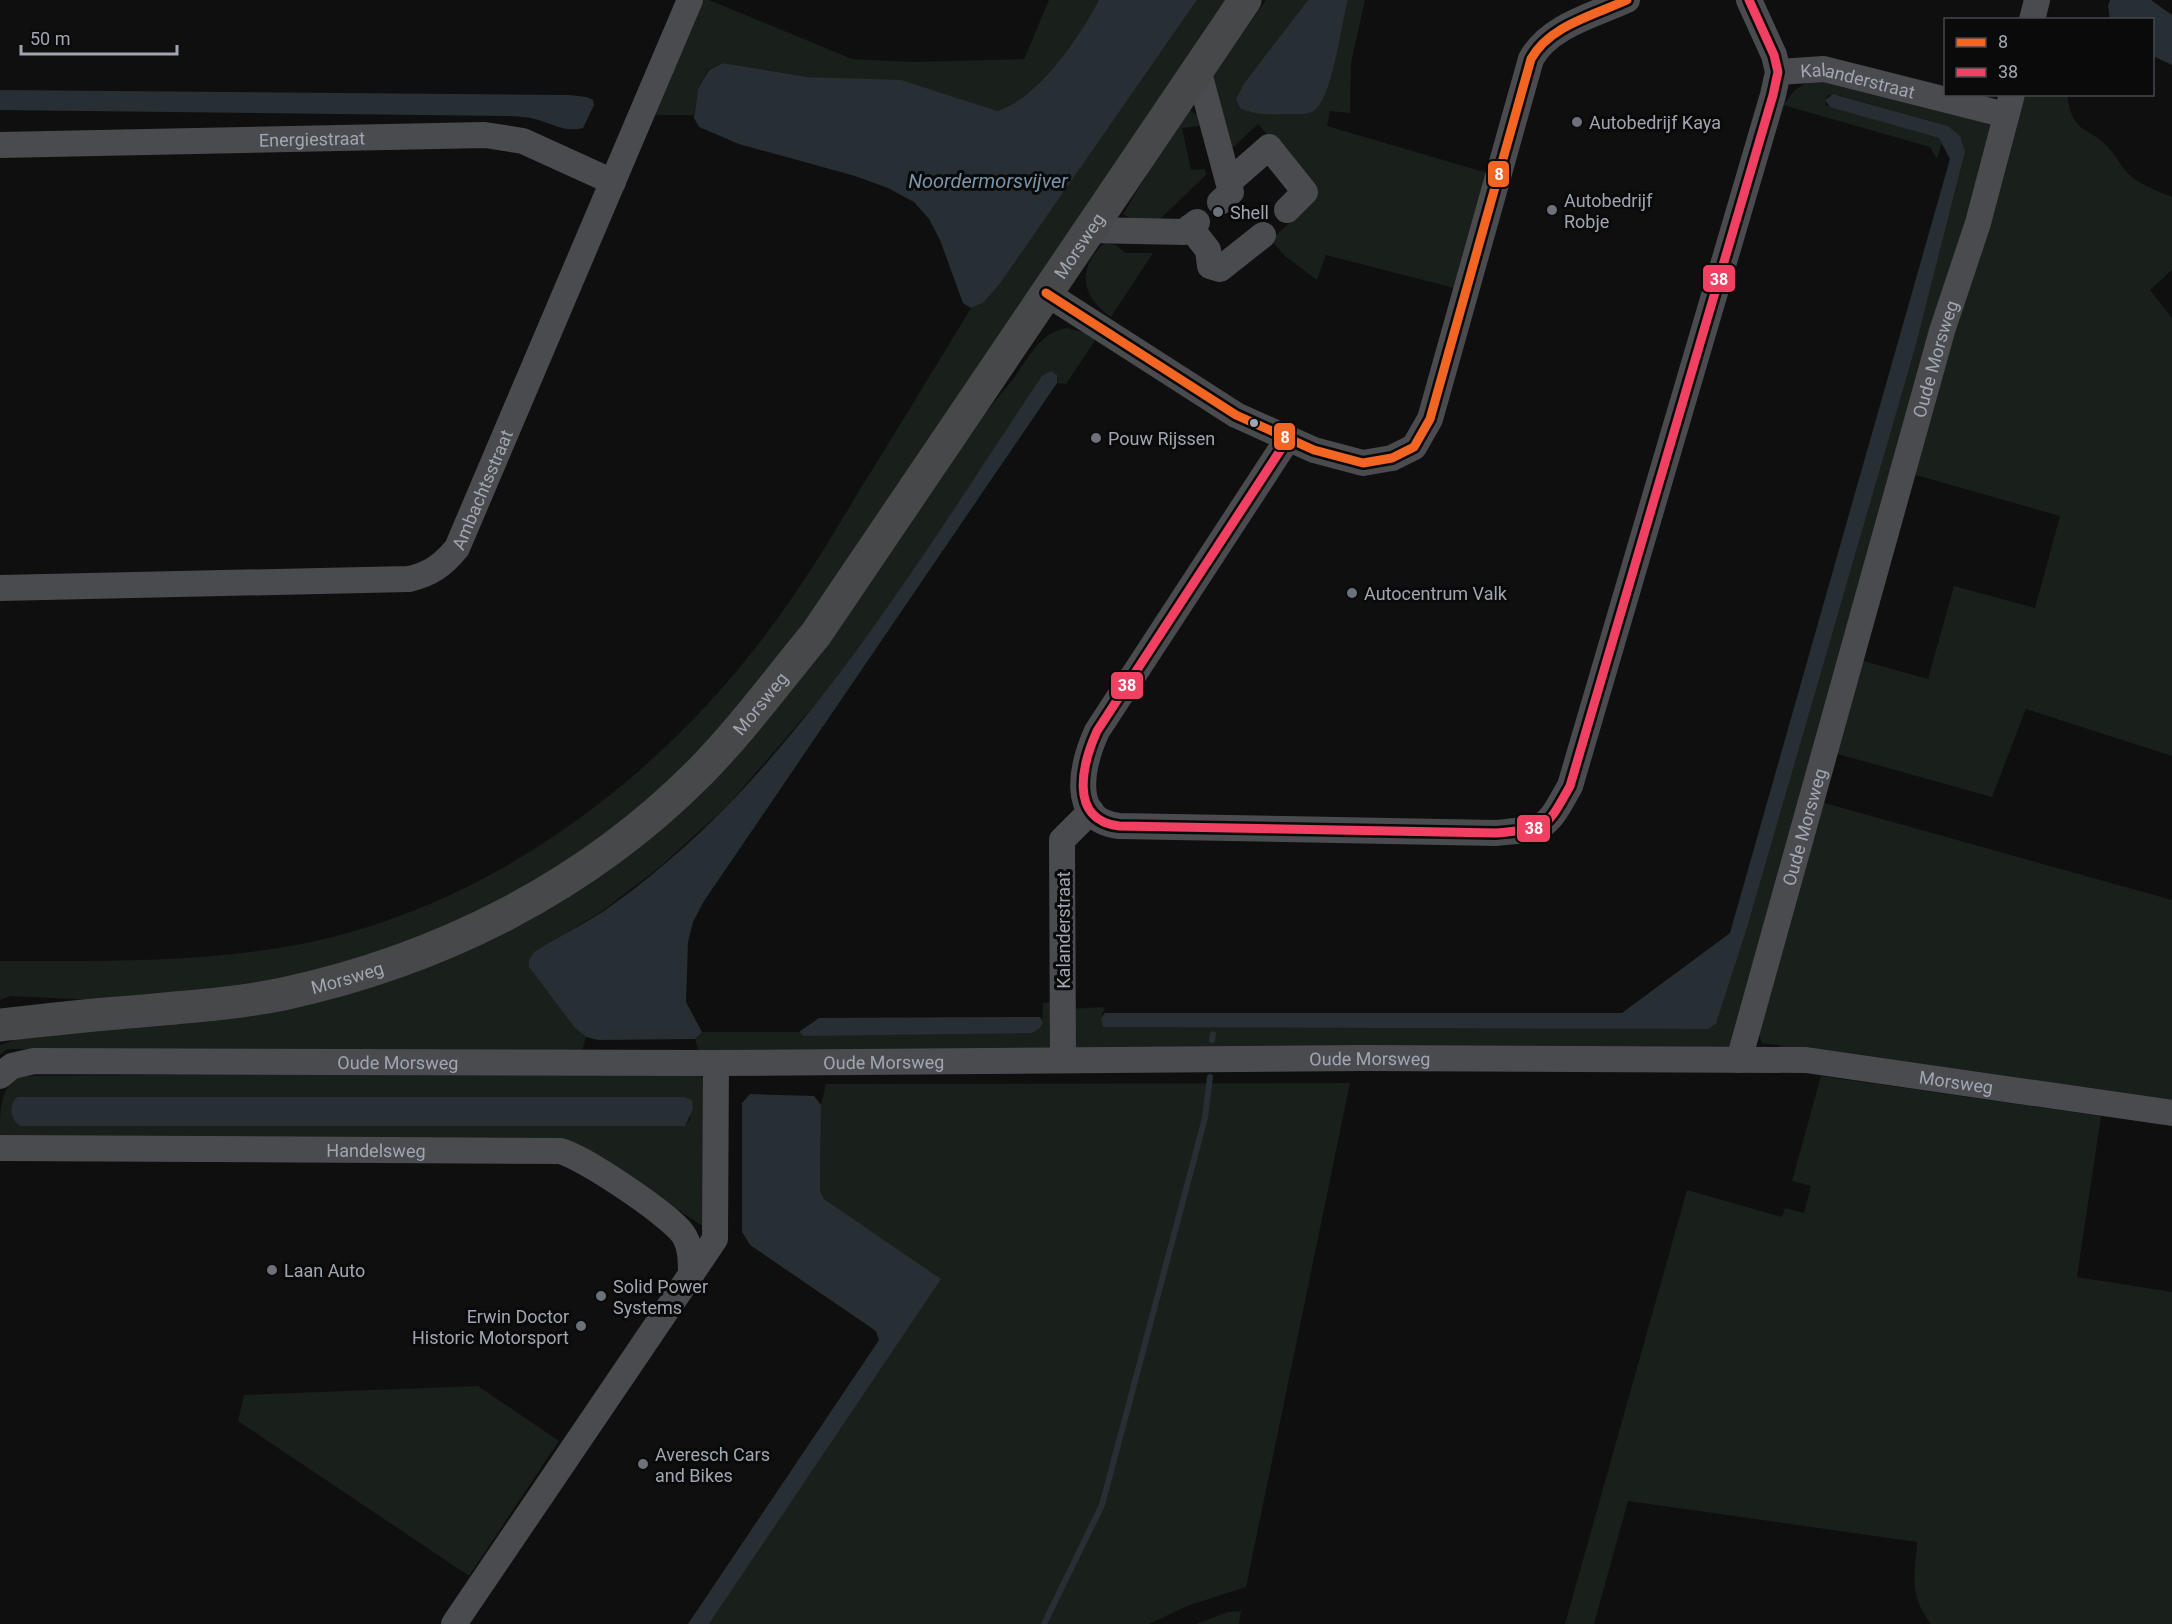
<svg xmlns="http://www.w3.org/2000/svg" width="2172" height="1624" viewBox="0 0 2172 1624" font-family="Roboto,sans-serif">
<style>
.green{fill:#191f1a;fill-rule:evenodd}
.water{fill:#272f34}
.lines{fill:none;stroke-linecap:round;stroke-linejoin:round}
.stream{stroke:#272f34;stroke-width:6}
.minor{stroke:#4a4b4f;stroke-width:26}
.major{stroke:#46484a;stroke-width:33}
.bus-1-casing{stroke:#0a0a0b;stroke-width:14}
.bus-2-casing{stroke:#0a0a0b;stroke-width:14}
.bus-1{stroke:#f26522;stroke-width:9}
.bus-2{stroke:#f24062;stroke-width:9}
.poi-dot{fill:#6d7179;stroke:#0a0a0b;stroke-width:2}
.bus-dot{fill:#a0a6b1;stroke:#0a0a0b;stroke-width:2}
.labels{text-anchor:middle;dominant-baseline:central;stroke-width:6;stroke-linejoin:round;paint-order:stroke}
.street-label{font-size:18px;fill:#a0a6b1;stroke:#0a0a0b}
.poi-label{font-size:18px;fill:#a0a6b1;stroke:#0a0a0b;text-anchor:start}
.water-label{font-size:20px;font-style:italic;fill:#7795ab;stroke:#0a0a0b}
.line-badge{stroke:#0a0a0b;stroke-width:2}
.badge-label{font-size:16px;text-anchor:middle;font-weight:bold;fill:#fff}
</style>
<rect width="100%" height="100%" fill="#0f0f10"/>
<!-- green -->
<g class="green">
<path d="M 703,0 L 709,0 L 852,59 L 914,62 L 1024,59 L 1049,0 L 1099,0 C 1079,37 1039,98 997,111 L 849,79 L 808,77 L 723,63 L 708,70 L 698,89 L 694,115 L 655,115 Z"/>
<path d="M 1197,0 L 1238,0 L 868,546 L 670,789 L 497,911 L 292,983 L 93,1000 L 11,996 L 0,1000 L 0,961 C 95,961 190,963 284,947 C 477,915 650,788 766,634 C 800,589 830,540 859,491 C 897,430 934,369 971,308 L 983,303 L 999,285 Z"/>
<path d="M 1266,0 L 1308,0 L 1245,82 L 1328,84 L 1348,0 L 1365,0 L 1351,63 L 1350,113 L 1330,111 L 1327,126 L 1491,174 L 1458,289 L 1326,255 L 1317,280 L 1285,256 L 1271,240 L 1310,204 L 1312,186 L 1258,124 L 1226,154 L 1212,77 Z"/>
<path d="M 1813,79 L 1989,122 L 1993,129 L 1732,1045 L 1720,1052 L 1074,1052 L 1068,1009 L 1105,1007 L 1101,1017 L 1465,1027 L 1708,1029 L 1716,1024 L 1747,928 L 1916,345 L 1965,152 L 1948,126 L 1838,95 L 1828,95 L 1825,100 L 1826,105 L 1939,138 L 1942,143 L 1937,159 L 1930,147 L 1783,105 L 1795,90 Z"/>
<path d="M 2020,95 L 2067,95 C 2073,134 2084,124 2107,146 C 2114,153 2118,161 2124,169 C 2135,183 2155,190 2172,197 L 2172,270 L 2150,290 L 2172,318 L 2172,756 L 2026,709 L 1992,797 L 1834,753 L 1860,660 L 1928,679 L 1954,586 L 2035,608 L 2060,516 L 1912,474 Z"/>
<path d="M 1187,108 L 1198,116 L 1200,126 L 1182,128 L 1191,170 L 1205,169 L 1206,175 L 1159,220 L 1128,224 L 1128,217 L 1123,214 Z"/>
<path d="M 1107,243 L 1116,245 L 1125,253 L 1153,253 L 1111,317 C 1089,302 1077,281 1093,256 C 1098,250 1100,245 1107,243 Z"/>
<path d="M 1067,328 L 1098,336 L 1066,384 L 1057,383 L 1058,378 L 824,694 L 728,805 L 661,866 L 601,912 L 535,952 L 529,960 L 529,967 L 574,1027 L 586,1037 L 582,1051 L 7,1049 L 0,1055 L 0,1045 L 38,1033 L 395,979 C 475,952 544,911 614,864 L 1014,378 C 1029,357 1040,332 1067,328 Z"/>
<path d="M 1821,802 L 2172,900 L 2172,1101 L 1762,1043 L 1757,1029 Z"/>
<path d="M 1057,1001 L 1054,1052 L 699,1051 L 695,1039 L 702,1032 L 799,1032 L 805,1036 L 1042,1023 L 1043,1003 Z"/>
<path d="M 692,1070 L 703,1078 L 704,1227 L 581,1145 L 553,1138 L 8,1139 L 0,1134 C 0,1107 0,1090 19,1076 ZM 16,1097 L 684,1097 L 691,1118 L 685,1126 L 20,1126 Z"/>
<path d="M 1821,1076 L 2101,1116 L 2077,1277 L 2172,1292 L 2172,1624 L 1931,1624 C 1908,1594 1915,1576 1917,1542 L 1628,1501 L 1594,1624 L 1565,1624 L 1687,1190 L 1782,1217 L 1785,1208 L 1804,1213 L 1811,1186 L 1792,1181 Z"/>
<path d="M 1350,1083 L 1246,1587 L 1187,1606 L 1149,1624 L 709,1624 L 940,1279 L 824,1199 L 820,1191 L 821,1105 L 826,1084 Z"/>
<path d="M 478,1386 L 559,1441 L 469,1576 L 238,1421 L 244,1395 Z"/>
<path d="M 1241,1611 L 1239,1624 L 1196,1624 L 1228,1612 Z"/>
</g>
<!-- water -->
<g class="water">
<path d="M 1099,0 L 1197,0 L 999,285 L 983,303 L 971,308 L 963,303 L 940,240 L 929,219 L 914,202 L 888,188 L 855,176 L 739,144 L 699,127 L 694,118 L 698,89 L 709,70 L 723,63 L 808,77 L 901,80 L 997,111 C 1039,98 1079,37 1099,0 Z"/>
<path d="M 1308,0 L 1348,0 C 1341,25 1333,91 1317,108 C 1310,116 1296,114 1286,114 C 1270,115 1255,115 1240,108 L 1236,99 L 1245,82 Z"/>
<path d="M 2110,0 L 2151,0 L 2172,15 L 2172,65 L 2153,56 L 2152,20 L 2110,19 L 2108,6 Z"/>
<path d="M 0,90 L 569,95 L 587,97 L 593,100 L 594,105 L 583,128 C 563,133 550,122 531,118 C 523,117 515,116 507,116 L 0,110 Z"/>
<path d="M 1833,94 L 1948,126 L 1960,136 L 1965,152 L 1916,345 L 1747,928 L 1716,1024 L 1708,1029 L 1103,1027 L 1101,1018 L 1105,1013 L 1622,1013 L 1730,933 L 1950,159 L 1939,138 L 1830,107 L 1825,100 Z"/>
<path d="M 1051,371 L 1057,375 L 1057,383 L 704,901 L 693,922 L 688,942 L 686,1002 L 702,1032 L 695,1039 L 598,1040 L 586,1037 L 574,1027 L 529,967 L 529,960 L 534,952 C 556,938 579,927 601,913 C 646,882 691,843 729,804 C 851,677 944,522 1042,376 Z"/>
<path d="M 1036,1017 L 1040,1017 L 1043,1022 L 1040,1028 L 1032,1033 L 804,1036 L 799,1032 L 819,1018 Z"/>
<path d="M 750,1094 L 814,1096 L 821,1105 L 820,1191 L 824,1199 L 941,1279 L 709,1624 L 688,1624 L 879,1340 L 876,1331 L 750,1245 L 742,1232 L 742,1103 Z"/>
<path d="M 17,1097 L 684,1097 L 692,1100 L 693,1109 L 685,1126 L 20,1126 C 10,1119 8,1106 17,1097 Z"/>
</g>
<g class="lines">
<!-- stream -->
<g class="stream">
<path d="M 1212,1040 L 1213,1034"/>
<path d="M 1044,1624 L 1102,1505 L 1205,1118 L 1210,1077"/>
</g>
<!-- minor -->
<g class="minor">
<path d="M 2032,20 L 2037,0"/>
<path d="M 1198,69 L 1231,192 L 1220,202"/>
<path id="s1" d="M 1778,72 L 1824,69 L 2006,115"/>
<path id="s2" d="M 0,145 L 485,135 L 523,141 L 613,182"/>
<path d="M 1229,182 L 1269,147 L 1305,192 L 1287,210"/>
<path d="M 1190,227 L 1208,250 L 1210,266 L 1220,269 L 1263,235"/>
<path d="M 1088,230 L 1185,232 L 1197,222"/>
<path d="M 1046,293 L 1236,415 L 1314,450 L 1363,463 L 1392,458 L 1414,447 L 1430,419 L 1531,59 C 1549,26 1594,15 1627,0"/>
<path d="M 1287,440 L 1097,731 C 1083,762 1067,820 1119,826 L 1496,833 C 1547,828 1545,831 1570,786 L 1773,95 L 1778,72 L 1774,55 L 1749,0"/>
<path id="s3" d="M 0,588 L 409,579 C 431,574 443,565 457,548 L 690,0"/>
<path d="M 1063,1060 L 1062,840 L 1091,811"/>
<path id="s4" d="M 1739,1060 L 1942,331 L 1978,223 L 2012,94"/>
<path id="s5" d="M 0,1076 L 12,1066 L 34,1061 L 716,1063 L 1364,1058 L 1806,1060 L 2172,1113"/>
<path id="s6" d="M 0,1148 L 560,1151 C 582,1156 670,1215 683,1234 C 691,1246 691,1261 691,1275"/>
<path d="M 454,1624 L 715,1239 L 716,1063"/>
</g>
<!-- major -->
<path class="major" id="s7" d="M 0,1025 C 39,1021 79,1016 118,1013 C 173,1008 229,1005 283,994 C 440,960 586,887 700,772 C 742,729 778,680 816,634 L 1245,0"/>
<!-- bus-1 casing -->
<g class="bus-1-casing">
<path id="bus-1" d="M 1046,293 L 1236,415 L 1314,450 L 1363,463 L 1392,458 L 1414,447 L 1430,419 L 1531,59 C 1549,26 1594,15 1627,0"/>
</g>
<!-- bus-2 casing -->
<g class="bus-2-casing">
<path id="bus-2" d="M 1287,440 L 1097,731 C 1083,762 1067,820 1119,826 L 1496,833 C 1547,828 1545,831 1570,786 L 1773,95 L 1778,72 L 1774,55 L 1749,0"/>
</g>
<!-- bus-1 -->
<use href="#bus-1" class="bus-1"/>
<!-- bus-2 -->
<use href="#bus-2" class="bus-2"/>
</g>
<!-- markers -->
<g class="poi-dot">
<circle cx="1577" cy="122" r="6"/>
<circle cx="1552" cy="210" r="6"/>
<circle cx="1218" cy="212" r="6"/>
<circle cx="1096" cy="438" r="6"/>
<circle cx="1352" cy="593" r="6"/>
<circle cx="272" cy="1270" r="6"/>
<circle cx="601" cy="1296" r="6"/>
<circle cx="581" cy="1326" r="6"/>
<circle cx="643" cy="1464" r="6"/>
</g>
<circle class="bus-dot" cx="1254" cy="423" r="5"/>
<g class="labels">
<!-- street labels -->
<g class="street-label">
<text stroke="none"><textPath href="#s1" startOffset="81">Kalanderstraat</textPath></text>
<text stroke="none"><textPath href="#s2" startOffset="312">Energiestraat</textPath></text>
<text stroke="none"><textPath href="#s7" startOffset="1413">Morsweg</textPath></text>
<text stroke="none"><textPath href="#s4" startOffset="728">Oude Morsweg</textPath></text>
<text stroke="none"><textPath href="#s3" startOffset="531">Ambachtsstraat</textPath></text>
<text stroke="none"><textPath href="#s7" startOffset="855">Morsweg</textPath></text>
<text stroke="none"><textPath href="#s4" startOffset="242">Oude Morsweg</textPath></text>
<text transform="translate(1063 930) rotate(-90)">Kalanderstraat</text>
<text stroke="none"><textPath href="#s7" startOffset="351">Morsweg</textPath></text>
<text stroke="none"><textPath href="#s5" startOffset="1374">Oude Morsweg</textPath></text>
<text stroke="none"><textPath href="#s5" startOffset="402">Oude Morsweg</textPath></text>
<text stroke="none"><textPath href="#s5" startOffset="888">Oude Morsweg</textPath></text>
<text stroke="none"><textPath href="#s5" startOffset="1962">Morsweg</textPath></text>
<text stroke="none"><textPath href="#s6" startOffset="376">Handelsweg</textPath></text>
</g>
<!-- poi labels -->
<g class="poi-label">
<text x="1589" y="122">Autobedrijf Kaya</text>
<text x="1564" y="200">Autobedrijf<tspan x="1564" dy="21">Robje</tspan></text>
<text x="1230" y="212">Shell</text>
<text x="1108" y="438">Pouw Rijssen</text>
<text x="1364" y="593">Autocentrum Valk</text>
<text x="284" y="1270">Laan Auto</text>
<text x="613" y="1286">Solid Power<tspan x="613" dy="21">Systems</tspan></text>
<text x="569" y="1316" text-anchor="end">Erwin Doctor<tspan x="569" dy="21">Historic Motorsport</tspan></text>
<text x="655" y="1454">Averesch Cars<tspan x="655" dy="21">and Bikes</tspan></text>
</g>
<!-- water labels -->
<g class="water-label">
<text x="988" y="181">Noordermorsvijver</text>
</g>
</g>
<g class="line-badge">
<rect x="1487" y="160" width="23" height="28" rx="6" fill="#f26522"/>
<rect x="1702" y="264" width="34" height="29" rx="6" fill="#f24062"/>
<rect x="1273" y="422" width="23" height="29" rx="6" fill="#f26522"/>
<rect x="1110" y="671" width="34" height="29" rx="6" fill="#f24062"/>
<rect x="1516" y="814" width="35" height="29" rx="6" fill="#f24062"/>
</g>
<g class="badge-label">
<text x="1499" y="180">8</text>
<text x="1719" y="285">38</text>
<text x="1285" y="443">8</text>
<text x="1127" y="691">38</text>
<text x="1534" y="834">38</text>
</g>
<!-- legend -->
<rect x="1944" y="18" width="210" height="78" fill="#0a0a0b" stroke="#46484d" stroke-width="1.5"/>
<rect x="1956" y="38" width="30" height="9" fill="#f26522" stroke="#46484d" stroke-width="1.5"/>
<text x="1998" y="48" font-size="18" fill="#a0a6b1">8</text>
<rect x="1956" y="68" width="30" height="9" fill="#f24062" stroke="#46484d" stroke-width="1.5"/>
<text x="1998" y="78" font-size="18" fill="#a0a6b1">38</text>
<!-- scale -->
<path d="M21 45v9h156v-9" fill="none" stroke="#a0a6b1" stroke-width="3"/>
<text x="30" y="45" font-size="18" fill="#a0a6b1" stroke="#0a0a0b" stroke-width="4.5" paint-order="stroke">50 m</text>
</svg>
